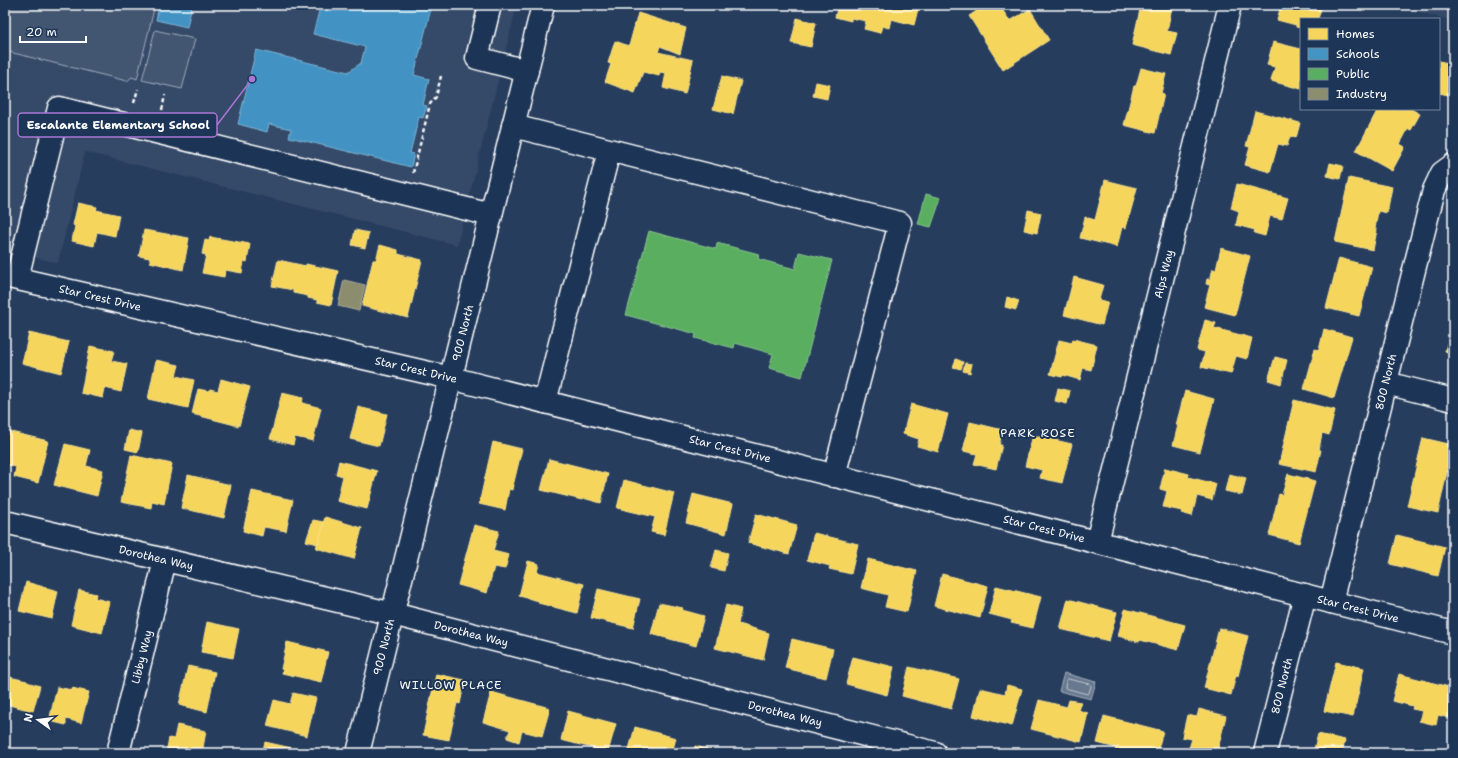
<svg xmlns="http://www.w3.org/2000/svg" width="1458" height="758" viewBox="0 0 1458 758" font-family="'Shantell Sans',sans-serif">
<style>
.built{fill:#344a68}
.green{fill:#425672;stroke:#a0aab8}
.water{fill:#67788e;stroke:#a4aebb}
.homes{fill:#f6d55c;stroke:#f9e28d}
.schools{fill:#4393c3;stroke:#7bb3d5}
.public{fill:#5aae61;stroke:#8cc690}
.industry{fill:#8c8c6e;stroke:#aeae9a}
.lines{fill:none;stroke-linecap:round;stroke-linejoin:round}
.shore{stroke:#c2c9d2;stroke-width:1}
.minor-casing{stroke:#fff;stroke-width:25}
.path{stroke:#fff;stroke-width:2.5;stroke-dasharray:4 3;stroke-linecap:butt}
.minor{stroke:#1d3557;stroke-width:22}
.labels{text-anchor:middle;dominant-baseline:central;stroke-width:4;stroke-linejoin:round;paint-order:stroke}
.street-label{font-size:11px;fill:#fff;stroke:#1d3557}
.neighbourhood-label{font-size:12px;letter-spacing:1px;fill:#fff;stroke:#1d3557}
.leader{fill:none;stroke:#a976d5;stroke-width:1.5}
.callout-dot{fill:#a976d5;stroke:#1d3557;stroke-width:1.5}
.callout{fill:#1d3557;stroke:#a976d5;stroke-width:1.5}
.callout-label{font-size:12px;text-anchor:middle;font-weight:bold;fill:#fff}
</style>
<rect width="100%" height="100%" fill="#263d5e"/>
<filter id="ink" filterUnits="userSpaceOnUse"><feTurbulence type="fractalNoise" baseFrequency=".025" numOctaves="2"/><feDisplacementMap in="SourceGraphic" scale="8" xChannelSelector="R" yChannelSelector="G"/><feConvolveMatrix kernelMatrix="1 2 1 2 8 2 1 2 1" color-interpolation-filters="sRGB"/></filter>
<g filter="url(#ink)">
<!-- built -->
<g class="built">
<path d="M 5,5 L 517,5 L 457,245 L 85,152 L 58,263 L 5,250 Z"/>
<path d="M 1394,5 L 1453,5 L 1453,21 Z"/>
</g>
<!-- green -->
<g class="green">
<path d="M 5,5 L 155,5 L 137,79 L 132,77 L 127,81 L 5,51 Z"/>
<path d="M 155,30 L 195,39 L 182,89 L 142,80 Z"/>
</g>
<!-- water -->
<path class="water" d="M 1064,673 L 1096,682 L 1091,699 L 1059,691 Z"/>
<!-- homes -->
<g class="homes">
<path d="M 838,5 L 919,5 L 914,25 L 891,19 L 889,28 L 882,26 L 880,33 L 864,29 L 866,21 L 851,18 L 851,21 L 835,17 Z"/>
<path d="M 986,5 L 999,5 L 1010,21 L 1030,9 L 1049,40 L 1003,70 L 969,16 Z"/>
<path d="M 1141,5 L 1163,5 L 1172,7 L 1167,31 L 1177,33 L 1171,55 L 1132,45 Z"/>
<path d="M 1281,5 L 1322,5 L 1318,19 L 1301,19 L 1301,28 L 1296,27 L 1296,25 L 1277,20 Z"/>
<path d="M 638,13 L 686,28 L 680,54 L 660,46 L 658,52 L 693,60 L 685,94 L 663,88 L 666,73 L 660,72 L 659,76 L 643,72 L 635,93 L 605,82 L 611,64 L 608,63 L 615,41 L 629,46 Z"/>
<path d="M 797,18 L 816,23 L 811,47 L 791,43 Z"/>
<path d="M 1273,42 L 1301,49 L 1301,89 L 1271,81 L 1275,67 L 1267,65 Z"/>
<path d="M 1439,61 L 1453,64 L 1453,96 L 1439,93 Z"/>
<path d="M 1141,68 L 1166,74 L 1161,93 L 1164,94 L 1155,133 L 1124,125 L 1134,86 L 1136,86 Z"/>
<path d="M 722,76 L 741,81 L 733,114 L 713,109 Z"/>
<path d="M 816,82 L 830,85 L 827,99 L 813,96 Z"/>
<path d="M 1378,109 L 1411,109 L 1420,114 L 1411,130 L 1408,129 L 1400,144 L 1405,147 L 1392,171 L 1356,151 Z"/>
<path d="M 1255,111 L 1300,123 L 1296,138 L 1290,136 L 1287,146 L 1278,144 L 1270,172 L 1245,165 L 1250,147 L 1246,146 Z"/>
<path d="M 1330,163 L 1343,166 L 1340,179 L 1327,176 Z"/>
<path d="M 1349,178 L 1392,187 L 1387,213 L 1378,211 L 1375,229 L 1377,230 L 1373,250 L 1335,242 Z"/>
<path d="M 1105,180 L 1137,188 L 1126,228 L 1122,227 L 1117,247 L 1080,238 L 1085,217 L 1095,220 Z"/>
<path d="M 1237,184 L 1288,198 L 1282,219 L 1270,216 L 1265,236 L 1254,233 L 1255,230 L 1236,225 L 1239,211 L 1231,208 Z"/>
<path d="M 78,203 L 97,207 L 96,210 L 119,215 L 115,236 L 97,232 L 94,246 L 72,241 L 75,226 L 73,225 Z"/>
<path d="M 1028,210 L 1041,213 L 1037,233 L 1024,230 Z"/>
<path d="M 144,230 L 189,238 L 183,270 L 150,262 L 150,258 L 139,256 Z"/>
<path d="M 355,230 L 369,233 L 365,248 L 352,245 Z"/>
<path d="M 210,237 L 250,244 L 247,262 L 244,261 L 242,273 L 225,270 L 224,277 L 202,273 L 206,255 L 202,254 L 205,240 L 209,241 Z"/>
<path d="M 380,245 L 398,250 L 398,254 L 422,260 L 408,318 L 362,306 L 373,260 L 376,260 Z"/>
<path d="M 1221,248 L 1250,256 L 1235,315 L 1204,307 L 1210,285 L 1206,284 L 1207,279 L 1210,279 L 1213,269 L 1216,270 Z"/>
<path d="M 1339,258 L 1372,267 L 1359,316 L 1326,308 Z"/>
<path d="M 278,260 L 306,266 L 306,264 L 338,271 L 331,305 L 317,302 L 317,300 L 308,298 L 308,296 L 293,293 L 293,290 L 272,286 Z"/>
<path d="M 1074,277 L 1103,285 L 1099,300 L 1108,302 L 1102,325 L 1064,315 Z"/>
<path d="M 1007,297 L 1019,301 L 1016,310 L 1005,307 Z"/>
<path d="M 1205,320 L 1216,323 L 1214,328 L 1252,338 L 1247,359 L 1236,356 L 1231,374 L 1201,367 L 1205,352 L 1197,350 Z"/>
<path d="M 1453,322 L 1453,354 L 1445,351 Z"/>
<path d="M 5,326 L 9,328 L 5,345 Z"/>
<path d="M 1324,329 L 1352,337 L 1334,398 L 1304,389 L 1315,349 L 1319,350 Z"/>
<path d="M 29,333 L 69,342 L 61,373 L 22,363 Z"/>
<path d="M 1073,339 L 1097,345 L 1091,370 L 1083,368 L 1080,380 L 1063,375 L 1062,377 L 1050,374 L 1059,340 L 1072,343 Z"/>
<path d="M 90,346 L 114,351 L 111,361 L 127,364 L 121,392 L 105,388 L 103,398 L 81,393 Z"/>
<path d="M 1275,357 L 1287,360 L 1281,384 L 1268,380 Z"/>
<path d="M 956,359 L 963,362 L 961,369 L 953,367 Z"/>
<path d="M 156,360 L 179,365 L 176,376 L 194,380 L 188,408 L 148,399 Z"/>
<path d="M 965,363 L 972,364 L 970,373 L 963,371 Z"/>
<path d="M 221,379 L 250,387 L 239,426 L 192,414 L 198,389 L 208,391 L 210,389 L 218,391 Z"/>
<path d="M 1058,388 L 1070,391 L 1067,404 L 1055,401 Z"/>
<path d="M 1185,391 L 1214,399 L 1200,452 L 1173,445 L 1178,425 L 1176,425 Z"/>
<path d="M 282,393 L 303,398 L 302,403 L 321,408 L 313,441 L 295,437 L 293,445 L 270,439 Z"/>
<path d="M 1294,400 L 1335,410 L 1329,435 L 1322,433 L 1319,450 L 1321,450 L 1316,472 L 1279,464 Z"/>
<path d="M 911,404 L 948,414 L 938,452 L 917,446 L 919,439 L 903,434 Z"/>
<path d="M 358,407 L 387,414 L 379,446 L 350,439 Z"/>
<path d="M 970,422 L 1003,430 L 999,445 L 1002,445 L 996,469 L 974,464 L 977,454 L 963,451 Z"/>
<path d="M 129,430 L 142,433 L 138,452 L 125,449 Z"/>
<path d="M 7,431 L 48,441 L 38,483 L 14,477 L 16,467 L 5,464 L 5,439 Z"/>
<path d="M 1033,435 L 1072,444 L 1062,483 L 1040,478 L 1042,470 L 1025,466 Z"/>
<path d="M 1423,438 L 1453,445 L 1438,513 L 1407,506 Z"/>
<path d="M 493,442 L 522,449 L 512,490 L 509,489 L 505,510 L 479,504 Z"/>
<path d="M 65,444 L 90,450 L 86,466 L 103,470 L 97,496 L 54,485 Z"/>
<path d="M 131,455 L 172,464 L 164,504 L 152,501 L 151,508 L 121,502 Z"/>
<path d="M 549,459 L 608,474 L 601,503 L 583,498 L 582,500 L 541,490 Z"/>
<path d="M 339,461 L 377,471 L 367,509 L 337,501 L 343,476 L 336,474 Z"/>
<path d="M 1165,468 L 1189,474 L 1188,477 L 1216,484 L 1212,500 L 1197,496 L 1192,516 L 1181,513 L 1182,511 L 1163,507 L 1167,491 L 1160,489 Z"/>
<path d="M 1229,474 L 1246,478 L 1242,495 L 1225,491 Z"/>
<path d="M 1288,474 L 1315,481 L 1299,543 L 1269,535 L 1279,494 L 1282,495 Z"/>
<path d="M 188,475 L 231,485 L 224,518 L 181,508 Z"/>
<path d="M 624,480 L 674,493 L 664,535 L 651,532 L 655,517 L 617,508 Z"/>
<path d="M 252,491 L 293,500 L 286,531 L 264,527 L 262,536 L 243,531 Z"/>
<path d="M 693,494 L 733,504 L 726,534 L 686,523 Z"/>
<path d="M 756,514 L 797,525 L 789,554 L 748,543 Z"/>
<path d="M 325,517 L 362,528 L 354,559 L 316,548 Z"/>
<path d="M 313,520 L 324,522 L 318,544 L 306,541 Z"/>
<path d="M 474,525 L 499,531 L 493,551 L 509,555 L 505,569 L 494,567 L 487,593 L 458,585 Z"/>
<path d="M 814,533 L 858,544 L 851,574 L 829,569 L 830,566 L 807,560 Z"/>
<path d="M 1397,535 L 1445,547 L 1438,576 L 1390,564 Z"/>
<path d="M 716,550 L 728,553 L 724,571 L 711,568 Z"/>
<path d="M 868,559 L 917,571 L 907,612 L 885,607 L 888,595 L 861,588 Z"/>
<path d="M 528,561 L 539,564 L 537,572 L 584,584 L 577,613 L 538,603 L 539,601 L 519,596 Z"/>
<path d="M 942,574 L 988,586 L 980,618 L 934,606 Z"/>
<path d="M 26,582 L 58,591 L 52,619 L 19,611 Z"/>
<path d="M 996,586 L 1041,597 L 1033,628 L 1011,623 L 1012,620 L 989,614 Z"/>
<path d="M 598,589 L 640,599 L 633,628 L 591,618 Z"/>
<path d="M 79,590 L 96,594 L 95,598 L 110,602 L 102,633 L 71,625 Z"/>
<path d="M 1068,599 L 1117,612 L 1109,641 L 1060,629 Z"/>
<path d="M 659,603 L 683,608 L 682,610 L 704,616 L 696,646 L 651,634 Z"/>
<path d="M 726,605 L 741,609 L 738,624 L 769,633 L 763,660 L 715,648 Z"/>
<path d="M 1125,609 L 1185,625 L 1178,650 L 1140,640 L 1139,642 L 1118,636 Z"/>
<path d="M 207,622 L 239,629 L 233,658 L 201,652 Z"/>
<path d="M 1219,628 L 1248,636 L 1238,676 L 1236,675 L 1231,695 L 1204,688 Z"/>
<path d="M 792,639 L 833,649 L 826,678 L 785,668 Z"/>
<path d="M 287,642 L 328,652 L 321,682 L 282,673 L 283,670 L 281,669 Z"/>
<path d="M 853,657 L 894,667 L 887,695 L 846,684 Z"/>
<path d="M 1336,662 L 1364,668 L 1353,717 L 1324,711 Z"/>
<path d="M 188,666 L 215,672 L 207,712 L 179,705 Z"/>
<path d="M 909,667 L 959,679 L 951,709 L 902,696 Z"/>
<path d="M 436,674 L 465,680 L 460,704 L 457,703 L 449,740 L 423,735 Z"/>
<path d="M 1399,674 L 1453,688 L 1452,719 L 1438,715 L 1436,725 L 1419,721 L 1422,711 L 1412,709 L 1413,706 L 1392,701 Z"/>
<path d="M 5,676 L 27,681 L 27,682 L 40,686 L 33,711 L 9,705 L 8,707 L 5,707 Z"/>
<path d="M 1007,685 L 1022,689 L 1012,726 L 973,716 L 980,688 L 1005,694 Z"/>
<path d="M 57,687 L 72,690 L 72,688 L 89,692 L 81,723 L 66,719 L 66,725 L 49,721 Z"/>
<path d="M 491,692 L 550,708 L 542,736 L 522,731 L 519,742 L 507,738 L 510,730 L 483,722 Z"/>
<path d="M 293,693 L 316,698 L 307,736 L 267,726 L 274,700 L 290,704 Z"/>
<path d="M 1039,700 L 1067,707 L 1069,700 L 1081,702 L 1078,710 L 1088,713 L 1081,742 L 1031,729 Z"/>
<path d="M 1199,709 L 1226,716 L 1217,753 L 1186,753 L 1188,748 L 1189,748 L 1192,739 L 1182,737 L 1187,715 L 1197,717 Z"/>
<path d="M 568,711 L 616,724 L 608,752 L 561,740 Z"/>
<path d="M 1104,716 L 1163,731 L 1157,753 L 1124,753 L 1115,751 L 1116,748 L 1097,743 Z"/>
<path d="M 177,725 L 206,731 L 202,753 L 166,753 L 169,738 L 174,739 Z"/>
<path d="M 635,727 L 676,738 L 672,753 L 628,753 Z"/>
<path d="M 1318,734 L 1345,740 L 1342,753 L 1313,753 Z"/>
<path d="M 265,742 L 305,751 L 305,753 L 262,753 Z"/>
<path d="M 695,746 L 721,753 L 693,753 Z"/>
</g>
<!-- schools -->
<g class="schools">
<path d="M 159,5 L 192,5 L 187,27 L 156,20 Z"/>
<path d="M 314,5 L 432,5 L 414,75 L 429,79 L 423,105 L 427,106 L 423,118 L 419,117 L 410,153 L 414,154 L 411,167 L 289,137 L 291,129 L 269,124 L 267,132 L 238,124 L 256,50 L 348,72 L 361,63 L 365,47 L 313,34 L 320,7 Z"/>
</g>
<!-- public -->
<g class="public">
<path d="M 926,194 L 941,198 L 931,227 L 918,224 Z"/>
<path d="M 649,231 L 716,249 L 717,243 L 759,254 L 758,259 L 795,269 L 799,252 L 832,260 L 802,377 L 769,368 L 773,354 L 735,343 L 734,348 L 695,338 L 696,334 L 626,315 Z"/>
</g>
<!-- industry -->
<path class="industry" d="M 344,280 L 365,285 L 359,311 L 338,306 Z"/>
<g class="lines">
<!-- shore -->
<path class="shore" d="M 1068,679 L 1090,684 L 1091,686 L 1089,693 L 1087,694 L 1065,688 L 1066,680 Z"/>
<!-- minor casing -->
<g class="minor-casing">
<g id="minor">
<path d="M 490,5 L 477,58 L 527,71"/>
<path d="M 513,126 L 900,223 L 834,476"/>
<path d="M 5,276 L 451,378 L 1453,633"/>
<path d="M 17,278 L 59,108 L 491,215"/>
<path d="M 1386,383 L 1453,400"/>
<path d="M 545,402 L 609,151"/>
<path d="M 5,522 L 393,614 L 935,753"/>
<path d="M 1097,542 L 1230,5"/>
<path d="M 1331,602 L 1434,190 L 1442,173 L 1453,165"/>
<path d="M 118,753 L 165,560"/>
<path d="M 358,753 L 543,5"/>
<path d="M 1265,753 L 1305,595"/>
</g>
</g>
<!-- path -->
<g class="path">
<path d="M 134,103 L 138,89"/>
<path d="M 162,110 L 165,95"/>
<path d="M 413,173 L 430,104 L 436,97 L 441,76"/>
</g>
<!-- minor -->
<use href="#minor" class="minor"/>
</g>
</g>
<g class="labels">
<!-- street labels -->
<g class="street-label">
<text transform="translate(1164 274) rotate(-76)">Alps Way</text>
<text transform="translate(100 298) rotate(13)">Star Crest Drive</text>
<text transform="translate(463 333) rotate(-76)">900 North</text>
<text transform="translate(416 370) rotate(13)">Star Crest Drive</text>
<text transform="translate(1386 382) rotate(-76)">800 North</text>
<text transform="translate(730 449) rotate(14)">Star Crest Drive</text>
<text transform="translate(1044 529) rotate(14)">Star Crest Drive</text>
<text transform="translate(156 558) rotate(13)">Dorothea Way</text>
<text transform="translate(1358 609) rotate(14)">Star Crest Drive</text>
<text transform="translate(471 634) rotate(14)">Dorothea Way</text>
<text transform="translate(384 647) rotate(-76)">900 North</text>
<text transform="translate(142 657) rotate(-76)">Libby Way</text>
<text transform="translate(1282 686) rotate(-76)">800 North</text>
<text transform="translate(785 714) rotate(14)">Dorothea Way</text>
</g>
<!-- neighbourhood labels -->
<g class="neighbourhood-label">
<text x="1038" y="433">PARK ROSE</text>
<text x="451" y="685">WILLOW PLACE</text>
</g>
</g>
<!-- callouts -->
<path class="leader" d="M252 79L217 125"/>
<circle class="callout-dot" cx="252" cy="79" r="4"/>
<rect class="callout" x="18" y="113" width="199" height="24" rx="4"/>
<g class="callout-label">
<text x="118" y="129">Escalante Elementary School</text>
</g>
<!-- margin -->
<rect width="1458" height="758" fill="none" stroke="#1d3557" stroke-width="20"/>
<rect x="10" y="10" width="1438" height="738" fill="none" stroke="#fff" stroke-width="1.5" filter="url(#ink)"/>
<!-- legend -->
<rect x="1300" y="18" width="140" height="92" fill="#1d3557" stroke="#77869a"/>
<rect x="1308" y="28" width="20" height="12" fill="#f6d55c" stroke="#77869a"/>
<text x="1336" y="38" font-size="12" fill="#ffffff">Homes</text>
<rect x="1308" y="48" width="20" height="12" fill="#4393c3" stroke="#77869a"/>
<text x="1336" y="58" font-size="12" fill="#ffffff">Schools</text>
<rect x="1308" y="68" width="20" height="12" fill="#5aae61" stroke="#77869a"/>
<text x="1336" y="78" font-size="12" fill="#ffffff">Public</text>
<rect x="1308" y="88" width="20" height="12" fill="#8c8c6e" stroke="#77869a"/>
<text x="1336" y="98" font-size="12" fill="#ffffff">Industry</text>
<!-- north arrow -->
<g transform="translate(38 720) rotate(284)" stroke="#1d3557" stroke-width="3" paint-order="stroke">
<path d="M0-3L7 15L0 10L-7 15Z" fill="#ffffff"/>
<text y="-6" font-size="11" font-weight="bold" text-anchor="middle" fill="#ffffff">N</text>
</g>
<!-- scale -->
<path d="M20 36v6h66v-6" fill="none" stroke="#ffffff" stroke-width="2"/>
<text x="26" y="36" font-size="12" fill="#ffffff" stroke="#1d3557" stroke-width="3" paint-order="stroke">20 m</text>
</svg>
